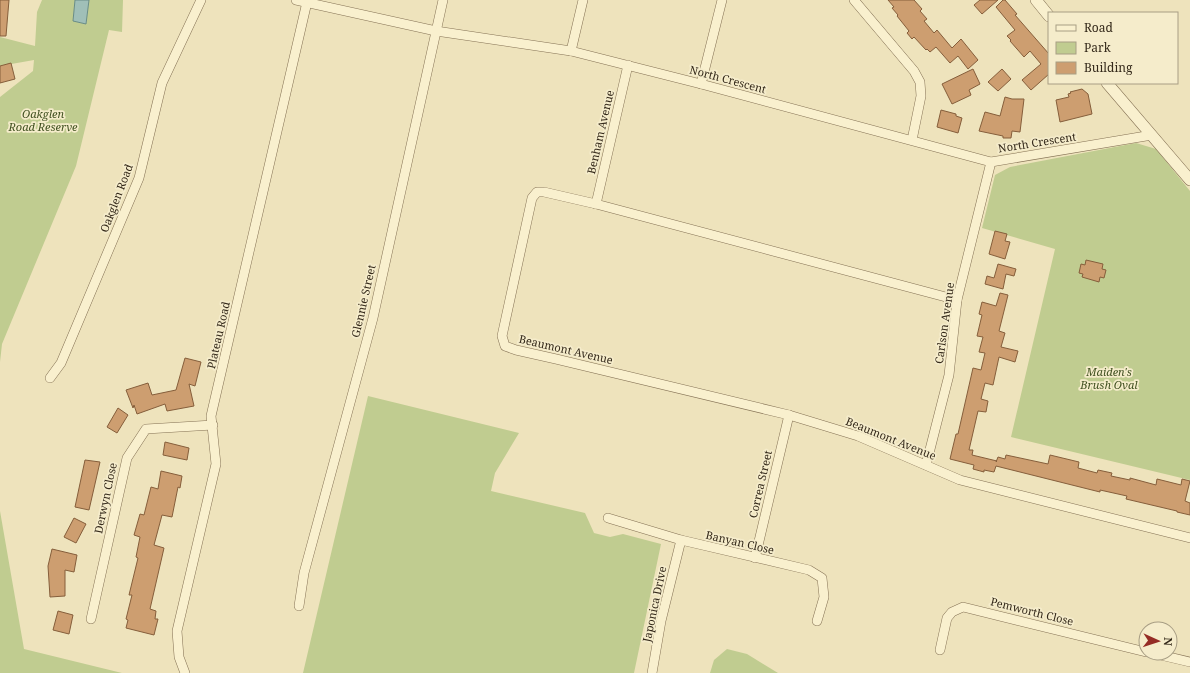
<svg xmlns="http://www.w3.org/2000/svg" width="1190" height="673" viewBox="0 0 1190 673" font-family="'Noto Serif',serif">
<style>
.green{fill:#c0cc90}
.water{fill:#a0bfb8;stroke:#688c86}
.building{fill:#cd9e70;stroke:#855e3b}
.lines{fill:none;stroke-linecap:round;stroke-linejoin:round}
.minor-casing{stroke:#857255;stroke-width:10}
.tertiary-casing{stroke:#857255;stroke-width:12}
.minor{stroke:#f9f0ce;stroke-width:9}
.tertiary{stroke:#f9f0ce;stroke-width:11}
.labels{text-anchor:middle;dominant-baseline:central;stroke-width:3.5;stroke-linejoin:round;paint-order:stroke}
.street-label{font-size:11px;fill:#34291a;stroke:#f5eccb}
.park-label{font-size:11px;font-style:italic;fill:#415121;stroke:#f5eccb}
</style>
<rect width="100%" height="100%" fill="#eee3bc"/>
<!-- green -->
<g class="green">
<path d="M 42,0 L 75,0 L 73,21 L 86,24 L 89,0 L 123,0 L 122,32 L 109,30 L 76,166 L 2,344 L 0,362 L 0,97 L 33,71 L 34,60 L 0,66 L 0,37 L 35,46 L 37,12 Z"/>
<path d="M 1136,143 L 1156,149 L 1190,191 L 1190,480 L 1011,437 L 1055,249 L 982,228 L 995,175 L 1010,167 Z"/>
<path d="M 368,396 L 519,433 L 495,473 L 491,491 L 585,513 L 594,533 L 610,537 L 623,534 L 661,544 L 634,673 L 303,673 Z"/>
<path d="M 0,511 L 24,649 L 122,673 L 0,673 Z"/>
<path d="M 727,649 L 747,654 L 778,673 L 710,673 L 714,660 Z"/>
</g>
<!-- water -->
<path class="water" d="M 75,0 L 89,0 L 86,24 L 73,21 Z"/>
<!-- building -->
<g class="building">
<path d="M 0,0 L 9,0 L 6,36 L 0,36 Z"/>
<path d="M 888,0 L 914,0 L 922,9 L 920,11 L 927,19 L 924,21 L 934,33 L 937,30 L 952,48 L 961,39 L 978,60 L 968,69 L 958,56 L 950,63 L 936,47 L 930,52 L 927,49 L 926,50 L 914,37 L 912,39 L 907,33 L 909,31 L 897,16 L 898,15 L 892,8 L 894,7 Z"/>
<path d="M 980,0 L 998,0 L 982,14 L 974,5 Z"/>
<path d="M 1003,0 L 1005,0 L 1017,14 L 1015,15 L 1049,54 L 1049,74 L 1031,90 L 1022,80 L 1041,64 L 1030,51 L 1024,57 L 1010,41 L 1011,40 L 1007,36 L 1015,30 L 996,7 Z"/>
<path d="M 11,63 L 15,79 L 0,83 L 0,66 Z"/>
<path d="M 973,69 L 980,84 L 969,90 L 971,95 L 952,104 L 942,84 Z"/>
<path d="M 1002,69 L 1011,79 L 998,91 L 988,82 Z"/>
<path d="M 1082,89 L 1088,94 L 1092,114 L 1060,122 L 1056,100 L 1069,97 L 1068,94 L 1071,93 L 1070,92 Z"/>
<path d="M 1005,97 L 1012,99 L 1024,99 L 1020,132 L 1012,131 L 1011,138 L 1003,138 L 1003,136 L 979,131 L 985,112 L 1000,116 Z"/>
<path d="M 941,110 L 956,114 L 956,116 L 962,118 L 958,133 L 937,127 Z"/>
<path d="M 995,231 L 1007,234 L 1005,241 L 1010,242 L 1005,259 L 989,254 Z"/>
<path d="M 1086,260 L 1103,264 L 1102,269 L 1106,270 L 1104,278 L 1100,277 L 1099,282 L 1082,277 L 1083,274 L 1079,273 L 1081,264 L 1085,265 Z"/>
<path d="M 998,264 L 1016,269 L 1014,276 L 1006,274 L 1003,289 L 985,284 L 987,276 L 994,278 Z"/>
<path d="M 1000,293 L 1008,295 L 999,331 L 1005,333 L 1001,347 L 1018,351 L 1015,362 L 999,357 L 993,385 L 985,383 L 981,399 L 988,401 L 986,412 L 978,411 L 969,450 L 973,450 L 972,455 L 997,461 L 996,462 L 998,457 L 1005,459 L 1006,455 L 1048,464 L 1050,455 L 1079,462 L 1078,468 L 1097,473 L 1098,470 L 1112,473 L 1111,476 L 1130,480 L 1130,478 L 1156,485 L 1157,479 L 1181,485 L 1182,479 L 1190,481 L 1185,501 L 1190,503 L 1190,515 L 1177,512 L 1177,511 L 1126,499 L 1127,496 L 1100,490 L 1100,492 L 996,466 L 994,472 L 984,470 L 984,472 L 973,469 L 974,465 L 950,459 L 956,434 L 958,434 L 973,368 L 981,370 L 985,353 L 979,352 L 983,337 L 977,336 L 982,315 L 979,314 L 982,302 L 996,306 Z"/>
<path d="M 185,358 L 201,362 L 195,386 L 189,384 L 194,406 L 167,411 L 165,404 L 137,414 L 134,405 L 133,408 L 126,390 L 148,383 L 152,395 L 176,390 Z"/>
<path d="M 118,408 L 128,415 L 117,433 L 107,427 Z"/>
<path d="M 165,442 L 189,448 L 187,460 L 163,455 Z"/>
<path d="M 85,460 L 100,462 L 89,510 L 75,507 Z"/>
<path d="M 161,471 L 182,476 L 180,488 L 178,487 L 172,517 L 162,515 L 154,545 L 164,548 L 150,609 L 156,611 L 155,619 L 158,619 L 154,635 L 126,628 L 128,620 L 126,619 L 132,595 L 129,595 L 138,558 L 136,557 L 140,537 L 134,535 L 140,514 L 144,515 L 151,487 L 158,489 Z"/>
<path d="M 74,518 L 86,524 L 76,543 L 64,537 Z"/>
<path d="M 52,549 L 77,555 L 74,572 L 65,570 L 65,596 L 50,597 L 48,566 Z"/>
<path d="M 58,611 L 73,615 L 69,634 L 53,630 Z"/>
</g>
<g class="lines">
<!-- minor casing -->
<g class="minor-casing">
<g id="minor">
<path d="M 296,0 L 436,31 L 571,51 L 701,84 L 991,162 L 1152,135"/>
<path d="M 854,0 L 914,71 L 920,82 L 921,96 L 912,140"/>
<path d="M 571,51 L 583,0"/>
<path d="M 701,84 L 722,0"/>
<path d="M 596,204 L 628,65"/>
<path d="M 957,300 L 596,204 L 544,192 L 537,192 L 532,198 L 502,336 L 505,346 L 516,350 L 556,359 L 789,415 L 858,436 L 960,480 L 1190,538"/>
<path d="M 50,378 L 61,363 L 139,178 L 162,83 L 201,0"/>
<path d="M 926,465 L 949,375 L 957,300 L 991,162"/>
<path d="M 608,518 L 681,540 L 809,570 L 822,578 L 824,597 L 817,621"/>
<path d="M 755,558 L 789,415"/>
<path d="M 299,606 L 304,573 L 373,318 L 443,0"/>
<path d="M 91,619 L 127,458 L 146,429 L 213,425"/>
<path d="M 940,650 L 947,618 L 952,612 L 963,607 L 1146,652"/>
<path d="M 1152,653 L 1190,662"/>
<path d="M 185,673 L 179,657 L 177,631 L 216,464 L 211,416 L 307,2"/>
<path d="M 652,673 L 661,621 L 681,540"/>
</g>
</g>
<!-- tertiary casing -->
<g class="tertiary-casing">
<g id="tertiary">
<path d="M 1036,0 L 1049,16"/>
<path d="M 1107,83 L 1190,180"/>
</g>
</g>
<!-- minor -->
<use href="#minor" class="minor"/>
<!-- tertiary -->
<use href="#tertiary" class="tertiary"/>
</g>
<g class="labels">
<!-- street labels -->
<g class="street-label">
<text transform="translate(728 79) rotate(15)">North Crescent</text>
<text transform="translate(600 132) rotate(-77)">Benham Avenue</text>
<text transform="translate(1037 142) rotate(-9)">North Crescent</text>
<text transform="translate(116 198) rotate(-69)">Oakglen Road</text>
<text transform="translate(363 301) rotate(-77)">Glennie Street</text>
<text transform="translate(944 323) rotate(-82)">Carlson Avenue</text>
<text transform="translate(218 335) rotate(-77)">Plateau Road</text>
<text transform="translate(566 349) rotate(13)">Beaumont Avenue</text>
<text transform="translate(891 438) rotate(22)">Beaumont Avenue</text>
<text transform="translate(760 484) rotate(-77)">Correa Street</text>
<text transform="translate(105 498) rotate(-78)">Derwyn Close</text>
<text transform="translate(740 542) rotate(13)">Banyan Close</text>
<text transform="translate(654 604) rotate(-78)">Japonica Drive</text>
<text transform="translate(1032 611) rotate(14)">Pemworth Close</text>
</g>
<!-- park labels -->
<g class="park-label">
<text x="43" y="113">Oakglen<tspan x="43" dy="13">Road Reserve</tspan></text>
<text x="1109" y="371">Maiden's<tspan x="1109" dy="13">Brush Oval</tspan></text>
</g>
</g>
<!-- legend -->
<rect x="1048" y="12" width="130" height="72" fill="#f5eccb" stroke="#a89e84"/>
<rect x="1056" y="25" width="20" height="6" fill="#f9f0ce" stroke="#a89e84"/>
<text x="1084" y="32" font-size="12" fill="#34291a">Road</text>
<rect x="1056" y="42" width="20" height="12" fill="#c0cc90" stroke="#a89e84"/>
<text x="1084" y="52" font-size="12" fill="#34291a">Park</text>
<rect x="1056" y="62" width="20" height="12" fill="#cd9e70" stroke="#a89e84"/>
<text x="1084" y="72" font-size="12" fill="#34291a">Building</text>
<!-- north arrow -->
<g transform="translate(1158 641) rotate(93)"><circle r="19" fill="#f5eccb" stroke="#a89e84"/>
<path d="M0-3L7 15L0 10L-7 15Z" fill="#952c25"/>
<text y="-6" font-size="11" font-weight="bold" text-anchor="middle" fill="#34291a">N</text>
</g>
</svg>
